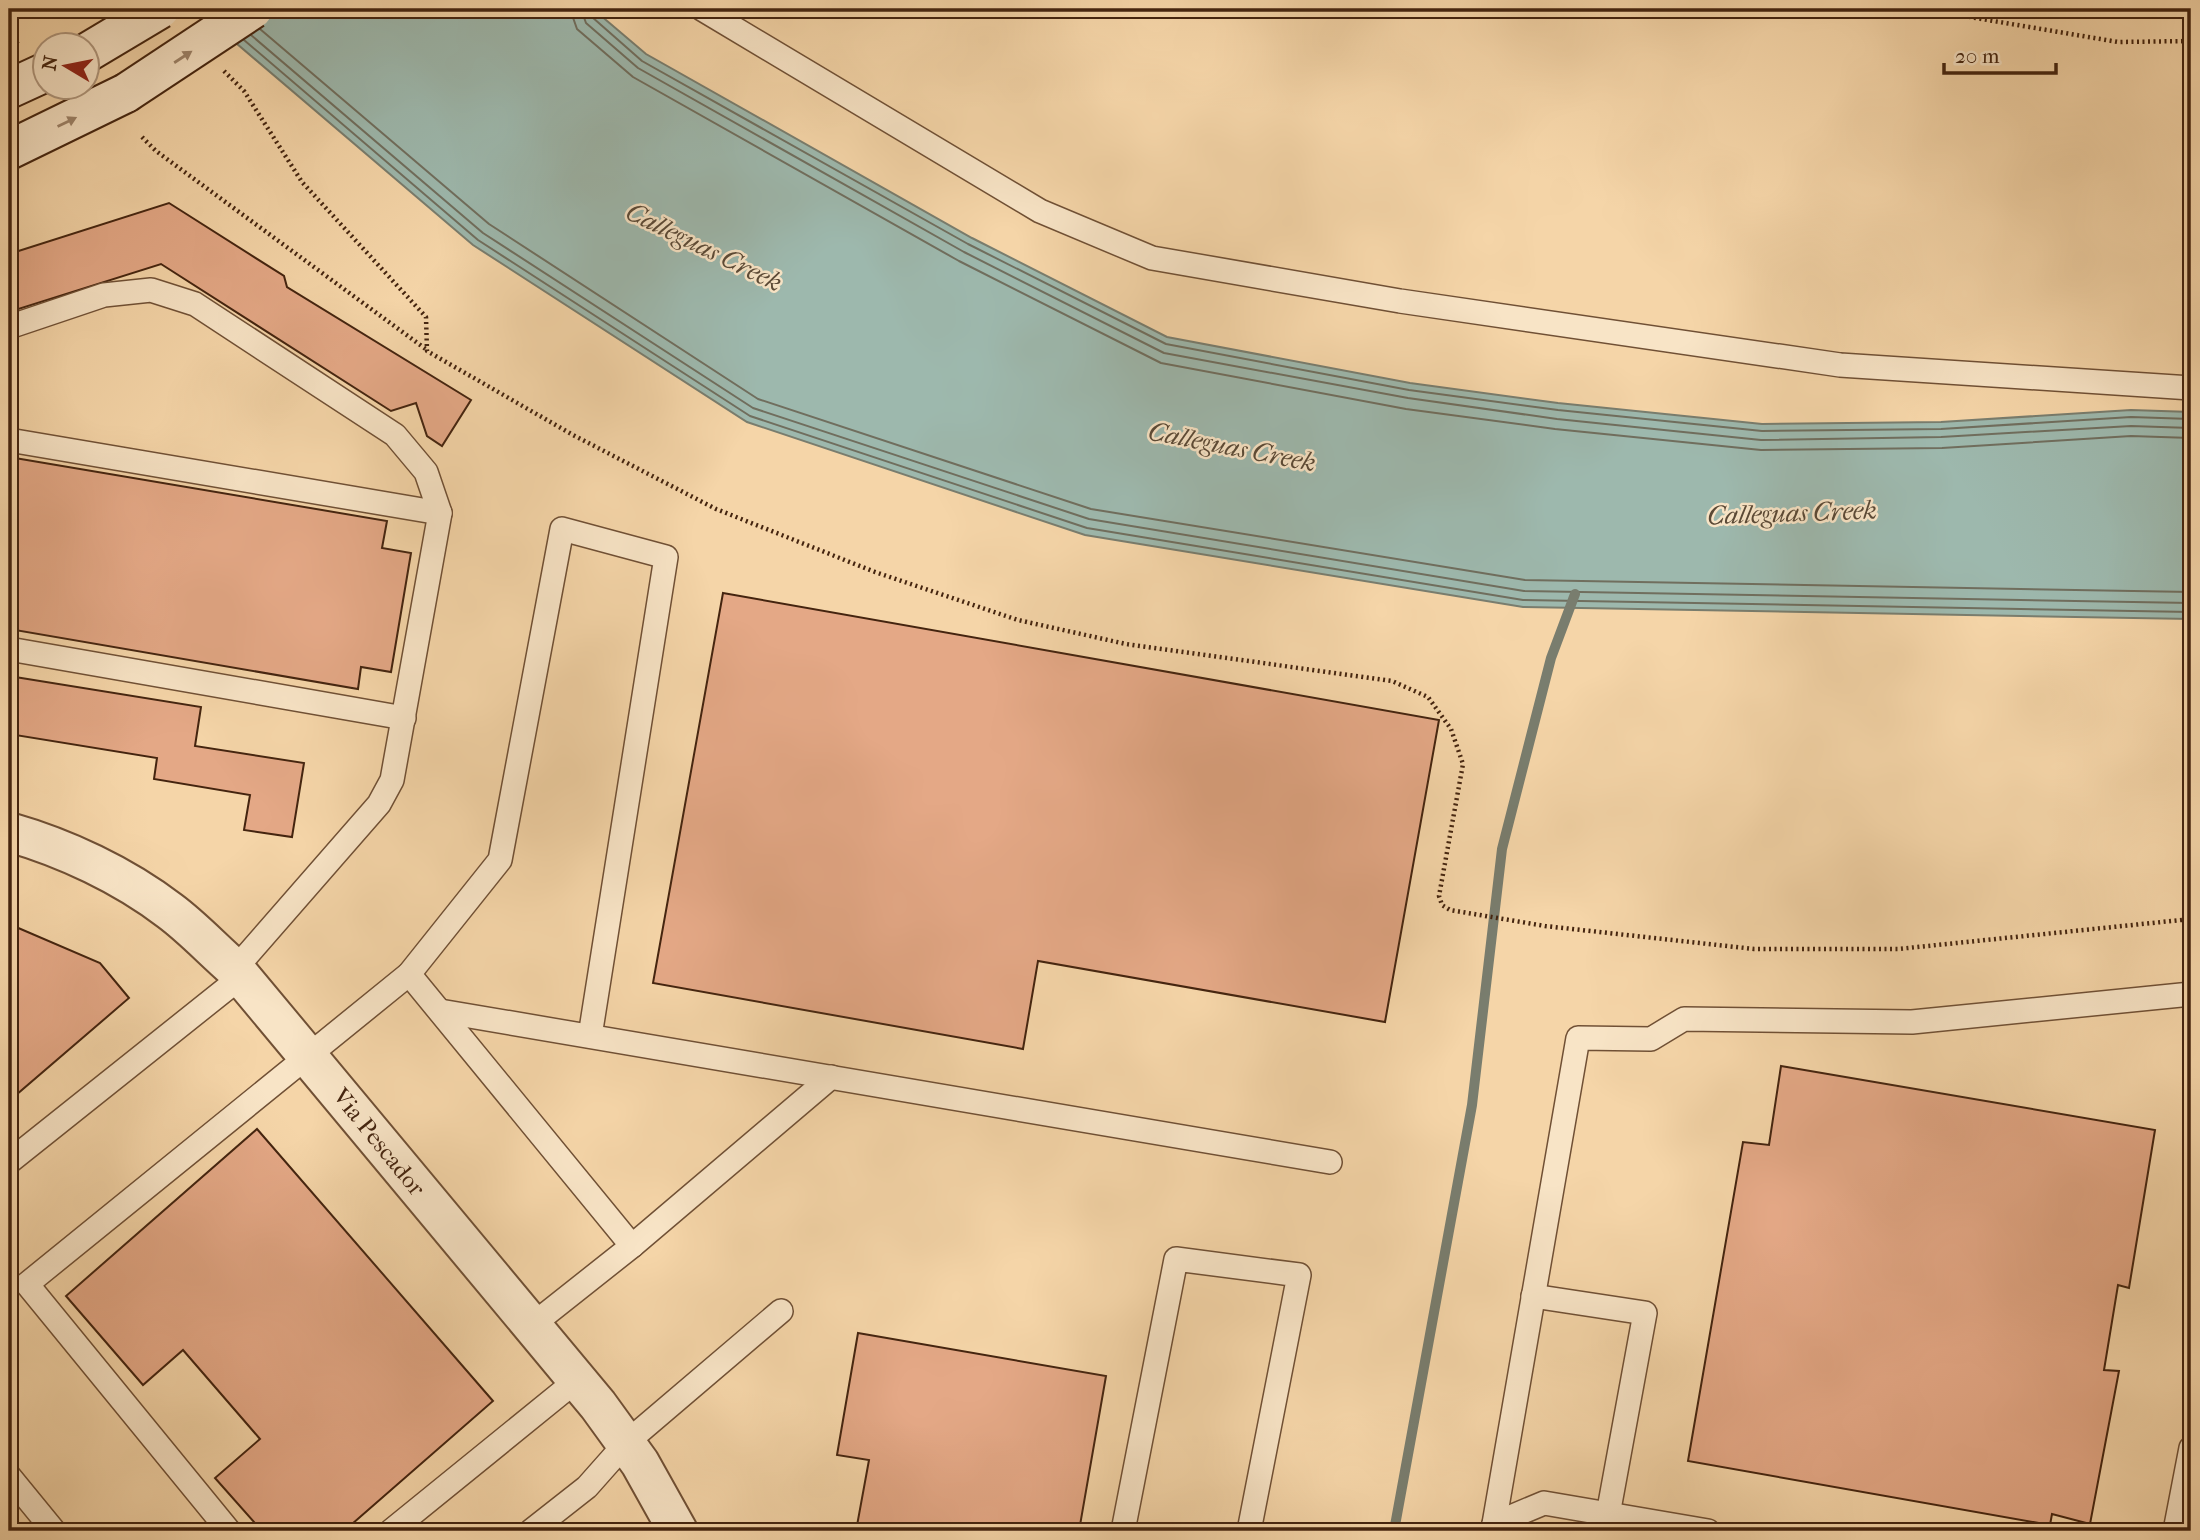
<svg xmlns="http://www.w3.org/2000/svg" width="2200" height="1540" viewBox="0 0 2200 1540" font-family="'IM FELL French Canon',serif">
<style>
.water{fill:#9db8ad;stroke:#797d6e;stroke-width:2}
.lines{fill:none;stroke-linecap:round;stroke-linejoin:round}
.shore{stroke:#706e5e;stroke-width:2}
.stream{stroke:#797d6e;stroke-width:10}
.building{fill:#e4a886;stroke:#44240f;stroke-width:2}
.lane-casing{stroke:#705035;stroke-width:26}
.street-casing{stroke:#705035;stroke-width:42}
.secondary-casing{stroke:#44240f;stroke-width:42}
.path{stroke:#44240f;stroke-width:4.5;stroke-dasharray:2 3.5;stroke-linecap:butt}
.lane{stroke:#f8e4c6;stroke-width:23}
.street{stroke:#f8e4c6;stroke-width:38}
.secondary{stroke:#f8e4c6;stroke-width:38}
.secondary-bridge-casing{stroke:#44240f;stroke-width:42;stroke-linecap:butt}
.secondary-bridge{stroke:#f8e4c6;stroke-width:38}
.oneway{fill:#9e846a}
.labels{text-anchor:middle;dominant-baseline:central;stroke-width:5;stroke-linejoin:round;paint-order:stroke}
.street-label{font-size:24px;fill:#44240f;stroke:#f8e4c6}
.water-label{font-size:26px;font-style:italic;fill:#5a4936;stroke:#f8e4c6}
</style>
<rect width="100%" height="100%" fill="#f5d5a8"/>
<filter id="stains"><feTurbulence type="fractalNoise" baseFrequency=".00286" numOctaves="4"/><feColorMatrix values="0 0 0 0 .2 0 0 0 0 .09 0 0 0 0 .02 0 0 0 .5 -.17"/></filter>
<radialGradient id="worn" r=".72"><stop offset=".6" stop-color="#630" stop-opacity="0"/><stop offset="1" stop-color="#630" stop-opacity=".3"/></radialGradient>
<!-- water -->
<path class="water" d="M 196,9 L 593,9 L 646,54 L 972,238 L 1167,337 L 1410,383 L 1558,403 L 1762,424 L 1941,422 L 2131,410 L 2191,412 L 2191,619 L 1523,607 L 1085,535 L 747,422 L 473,245 Z"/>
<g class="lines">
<!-- shore -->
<g class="shore">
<path d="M 570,9 L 577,29 L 633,77 L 959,261 L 1161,363 L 1406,409 L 1555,429 L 1761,450 L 1942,448 L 2131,436 L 2191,438"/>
<path d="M 581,9 L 586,23 L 638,68 L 964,252 L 1164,353 L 1408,398 L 1557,419 L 1761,440 L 1941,437 L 2131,426 L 2191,428"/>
<path d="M 589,9 L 592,17 L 642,61 L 968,244 L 1166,344 L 1409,390 L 1558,410 L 1762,431 L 1941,429 L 2131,417 L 2191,419"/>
<path d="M 260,29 L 489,224 L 758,399 L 1091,509 L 1525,580 L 2191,592"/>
<path d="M 251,35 L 483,233 L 753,408 L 1089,519 L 1524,591 L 2191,603"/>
<path d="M 244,40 L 478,240 L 750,416 L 1087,528 L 1523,600 L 2191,612"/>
</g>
<!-- stream -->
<path class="stream" d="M 1394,1531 L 1472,1105 L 1502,849 L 1551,658 L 1575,594"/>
</g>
<!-- building -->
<g class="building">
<path d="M 169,203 L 284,276 L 287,287 L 471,400 L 442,446 L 427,436 L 416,403 L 391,411 L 161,264 L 9,312 L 9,254 Z"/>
<path d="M 9,457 L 387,521 L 382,548 L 411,553 L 391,672 L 361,667 L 358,689 L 9,629 Z"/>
<path d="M 723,593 L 1439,720 L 1385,1022 L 1038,961 L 1023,1049 L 653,983 Z"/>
<path d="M 9,676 L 201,707 L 195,746 L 304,763 L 292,837 L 244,830 L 250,795 L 154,779 L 157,758 L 9,734 Z"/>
<path d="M 9,924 L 100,963 L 129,998 L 9,1101 Z"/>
<path d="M 1781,1066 L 2155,1130 L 2129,1288 L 2118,1285 L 2104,1370 L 2119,1371 L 2090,1524 L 2052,1514 L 2050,1525 L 1688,1461 L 1743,1142 L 1769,1145 Z"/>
<path d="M 257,1129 L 493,1401 L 344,1531 L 262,1531 L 215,1478 L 260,1439 L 183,1350 L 143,1385 L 66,1296 Z"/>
<path d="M 858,1333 L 1106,1376 L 1079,1531 L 856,1531 L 869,1460 L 837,1455 Z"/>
</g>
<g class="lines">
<!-- lane casing -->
<g class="lane-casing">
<g id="lane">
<path d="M 702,9 L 1040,211 L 1152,258 L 1400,301 L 1840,365 L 2191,388"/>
<path d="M 9,327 L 104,295 L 151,290 L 195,304 L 395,435 L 426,472 L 440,513 L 392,780 L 379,804 L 235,969"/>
<path d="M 9,440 L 440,513"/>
<path d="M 9,649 L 404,718"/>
<path d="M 409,974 L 500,860 L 562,529 L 666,557 L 590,1036"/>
<path d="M 440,1011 L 1330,1162"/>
<path d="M 9,1162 L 241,977"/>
<path d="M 632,1246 L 831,1077"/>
<path d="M 1533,1296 L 1645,1313 L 1605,1531"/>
<path d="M 9,1476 L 54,1531"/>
<path d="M 1494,1524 L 1578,1038 L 1651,1039 L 1684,1019 L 1912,1022 L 2191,994"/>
<path d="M 229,1531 L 27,1284 L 409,974 L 632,1246 L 531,1326"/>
<path d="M 391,1531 L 577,1380"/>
<path d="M 531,1531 L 587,1487 L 626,1443 L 781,1311"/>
<path d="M 1123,1531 L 1176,1259 L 1299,1275 L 1249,1531"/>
<path d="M 1492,1531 L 1494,1524 L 1544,1503 L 1708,1531"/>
<path d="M 2175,1531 L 2191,1448"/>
</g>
</g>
<!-- street casing -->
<g class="street-casing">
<path id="street" d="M 9,832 C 65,848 123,875 170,911 C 193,928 213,950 235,969 L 598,1405 L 640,1463 L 678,1531"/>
</g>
<!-- secondary casing -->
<g class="secondary-casing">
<g id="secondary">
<path d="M 9,89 L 46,72"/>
<path d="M 9,150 L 126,93"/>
</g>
</g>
<!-- path -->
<g class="path">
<path d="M 1948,9 L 1970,17 L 2118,42 L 2191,41"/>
<path d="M 9,35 L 18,44"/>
<path d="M 224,71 L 244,91 L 302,182 L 426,317 L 427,351 L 573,435 L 716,509 L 875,572 L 1018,620 L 1126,644 L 1392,681 L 1428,697 L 1451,729 L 1463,764 L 1439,896 L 1442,905 L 1450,910 L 1545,926 L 1754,949 L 1898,949 L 2191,919"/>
<path d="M 142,137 L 156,151 L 427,350"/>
</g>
<!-- lane -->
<use href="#lane" class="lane"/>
<!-- street -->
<use href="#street" class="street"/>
<!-- secondary -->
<use href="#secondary" class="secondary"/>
<!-- secondary-bridge casing -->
<g class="secondary-bridge-casing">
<g id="secondary-bridge">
<path d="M 88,52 L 160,9"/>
<path d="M 126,93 L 253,9"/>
</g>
</g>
<!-- secondary-bridge -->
<use href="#secondary-bridge" class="secondary-bridge"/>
</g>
<!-- one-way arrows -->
<defs><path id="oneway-solid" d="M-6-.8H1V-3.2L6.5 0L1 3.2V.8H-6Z" transform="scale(1.75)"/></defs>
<g class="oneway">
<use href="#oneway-solid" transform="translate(183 57) rotate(-33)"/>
<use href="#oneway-solid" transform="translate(67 122) rotate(-26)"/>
</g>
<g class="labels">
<!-- street labels -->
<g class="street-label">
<text transform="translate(379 1142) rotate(51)">Via Pescador</text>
</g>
<!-- water labels -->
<g class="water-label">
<text transform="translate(704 247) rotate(26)">Calleguas Creek</text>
<text transform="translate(1232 447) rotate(11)">Calleguas Creek</text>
<text transform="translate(1792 513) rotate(-2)">Calleguas Creek</text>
</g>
</g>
<!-- margin -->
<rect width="2200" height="1540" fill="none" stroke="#f5d5a8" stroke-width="35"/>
<rect x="10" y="10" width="2179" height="1519" fill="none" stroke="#44240f" stroke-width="3.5"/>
<rect x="18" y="18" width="2165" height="1505" fill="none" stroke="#44240f" stroke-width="2"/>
<!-- north arrow -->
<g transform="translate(66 66) rotate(280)"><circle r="33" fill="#f8e4c6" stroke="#b0977d" stroke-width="2"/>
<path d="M0-5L12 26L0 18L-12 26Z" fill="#8f2418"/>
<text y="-10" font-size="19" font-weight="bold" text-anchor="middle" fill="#44240f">N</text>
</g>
<!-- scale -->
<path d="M1944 63v10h112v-10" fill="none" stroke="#44240f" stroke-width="3.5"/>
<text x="1955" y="63" font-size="21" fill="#44240f" stroke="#f8e4c6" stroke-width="5" paint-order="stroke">20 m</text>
<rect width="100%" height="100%" filter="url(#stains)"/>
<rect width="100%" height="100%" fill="url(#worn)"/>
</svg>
